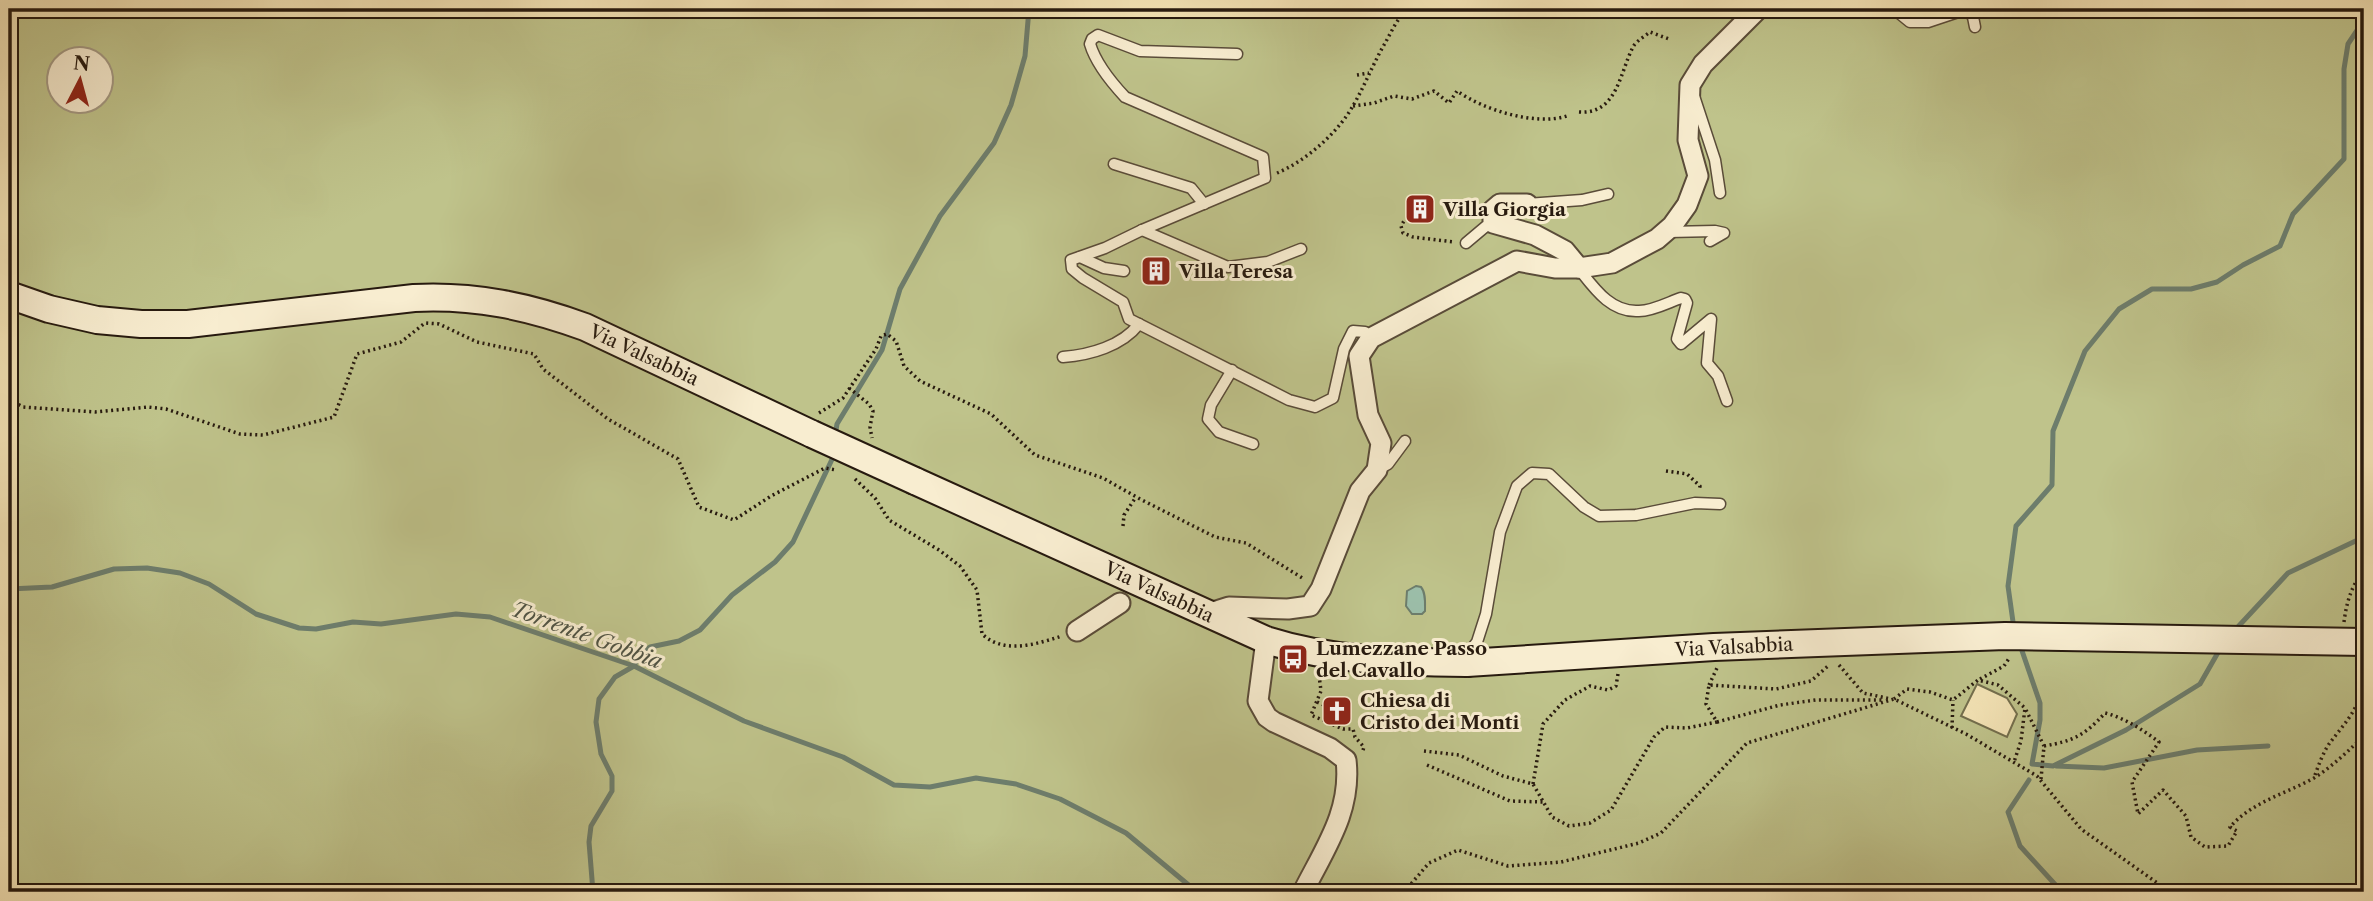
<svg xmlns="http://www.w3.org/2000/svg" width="2373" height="901" viewBox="0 0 2373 901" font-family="'Libre Caslon Text',serif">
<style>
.green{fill:#bfc38b;stroke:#736e4d;stroke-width:2;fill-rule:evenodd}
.water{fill:#9cbfaa;stroke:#6d7d6c;stroke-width:2}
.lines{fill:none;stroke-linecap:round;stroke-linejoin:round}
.stream{stroke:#6d7d6c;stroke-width:5}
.lane-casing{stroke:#5a4c39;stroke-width:13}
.street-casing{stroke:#5a4c39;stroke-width:23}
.secondary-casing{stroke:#271a0f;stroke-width:30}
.path{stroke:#271a0f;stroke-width:3.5;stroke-dasharray:2 3.5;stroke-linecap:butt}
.lane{stroke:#f8edd0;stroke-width:10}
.street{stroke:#f8edd0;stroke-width:19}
.secondary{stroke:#f8edd0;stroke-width:26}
.secondary-bridge-casing{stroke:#271a0f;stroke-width:30;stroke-linecap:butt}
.secondary-bridge{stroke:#f8edd0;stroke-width:26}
.labels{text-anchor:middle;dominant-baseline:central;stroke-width:6;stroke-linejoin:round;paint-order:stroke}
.poi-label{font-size:19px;font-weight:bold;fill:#271a0f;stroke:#f8edd0;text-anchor:start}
.street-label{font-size:19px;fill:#271a0f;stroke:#f8edd0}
.water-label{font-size:21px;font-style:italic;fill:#505445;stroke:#f8edd0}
</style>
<rect width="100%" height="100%" fill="#f4e4b6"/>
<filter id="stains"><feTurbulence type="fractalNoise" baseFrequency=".00286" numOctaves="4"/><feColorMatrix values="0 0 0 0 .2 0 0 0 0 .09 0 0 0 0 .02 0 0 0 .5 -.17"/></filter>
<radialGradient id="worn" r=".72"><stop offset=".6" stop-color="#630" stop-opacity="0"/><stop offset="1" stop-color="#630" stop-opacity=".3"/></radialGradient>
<!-- green -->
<path class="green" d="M 9,9 L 2364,9 L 2364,892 L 9,892 ZM 60,60 L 102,60 L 102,102 L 60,102 ZM 1977,684 L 2007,698 L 2017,714 L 2007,737 L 1961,716 Z"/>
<!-- water -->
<path class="water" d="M 1416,586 L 1421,587 C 1426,593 1425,603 1425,611 L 1422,614 L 1412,614 L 1406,606 L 1407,591 Z"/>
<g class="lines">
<!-- stream -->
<g class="stream">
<path d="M 835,436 L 837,424 L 882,350 L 900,289 L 940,216 L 994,143 L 1011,105 L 1025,56 L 1029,9"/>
<path d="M 9,589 L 52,587 L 114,569 L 147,568 L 180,573 L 209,584 L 256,614 L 299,628 L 316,629 L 353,622 L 381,624 L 456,614 L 490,617 L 634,666 L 744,721 L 843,757 L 894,785 L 930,787 L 976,778 L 1016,784 L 1060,799 L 1126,833 L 1197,892"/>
<path d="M 2014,629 L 2008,586 L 2016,526 L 2052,485 L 2053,431 L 2085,351 L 2119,309 L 2152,289 L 2191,289 L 2217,282 L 2243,265 L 2280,246 L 2293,214 L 2344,159 L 2344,69 L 2348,44 L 2364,20"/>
<path d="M 2235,630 L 2288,573 L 2364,537"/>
<path d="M 2020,645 L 2040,703 L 2040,720 L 2032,764 L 2053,766 L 2126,730 L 2200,684 L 2220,649"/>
<path d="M 2056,766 L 2104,768 L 2197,750 L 2268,746"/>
<path d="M 2029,780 L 2008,812 L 2020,846 L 2062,892"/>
<path d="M 593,892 L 589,842 L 591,826 L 612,791 L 612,776 L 601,754 L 596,722 L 599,699 L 615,677 L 634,666 L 640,654 L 650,647 L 679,641 L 700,630 L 732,595 L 775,562 L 793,542 L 835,453"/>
</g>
<!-- lane casing -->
<g class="lane-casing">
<g id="lane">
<path d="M 1894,9 L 1910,22 L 1928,22 L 1967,9 L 1973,17 L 1975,27"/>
<path d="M 1237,54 L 1140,51 L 1098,35 L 1092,39 L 1090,44 C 1096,64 1111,82 1125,97 L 1263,157 L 1265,178 L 1142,230 L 1105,248 L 1071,260 L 1072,269 L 1083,278 L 1123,302 L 1129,319 L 1289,400 L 1315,407 L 1333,398 L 1344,349 L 1353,331 L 1365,332 L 1371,338"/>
<path d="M 1694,96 L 1715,160 L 1720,193"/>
<path d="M 1114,164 L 1191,188 L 1204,204"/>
<path d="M 1527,204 L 1582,200 L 1608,194"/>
<path d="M 1142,230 L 1228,267 L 1268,262 L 1301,249"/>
<path d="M 1668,232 L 1715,231 L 1724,233 L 1710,241"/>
<path d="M 1466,243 L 1485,227 L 1493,223"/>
<path d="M 1080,257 L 1104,268 L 1124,271"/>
<path d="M 1579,269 C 1594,288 1611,313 1639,311 C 1653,311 1669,302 1681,298 L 1685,299 L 1687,303 L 1677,339 L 1681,344 L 1711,319 L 1707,363 L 1718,376 L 1727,401"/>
<path d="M 1063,357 C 1090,355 1122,346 1139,324"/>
<path d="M 1232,370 L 1211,405 L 1208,419 L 1219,432 L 1253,444"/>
<path d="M 1377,470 L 1388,464 L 1405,441"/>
<path d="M 1463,660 L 1477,642 L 1486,614 L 1500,532 L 1517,486 L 1532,473 L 1549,474 L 1584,507 L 1599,516 L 1636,515 L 1695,503 L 1720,504"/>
</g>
</g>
<!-- street casing -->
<g class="street-casing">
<g id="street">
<path d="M 1527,204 L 1500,204 L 1493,210 L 1493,223 L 1535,235 L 1565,251 L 1579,268"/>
<path d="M 1207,614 L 1229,607 L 1288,609 L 1310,606 L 1321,589 L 1360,491 L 1377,470 L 1381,443 L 1368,415 L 1359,356 L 1371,338 L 1517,261 L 1555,268 L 1579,268 L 1612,263 L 1657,239 L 1672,226 L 1687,205 L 1698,176 L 1688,140 L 1690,85 L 1703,64 L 1758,9"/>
<path d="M 1077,631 L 1120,603"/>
<path d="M 1266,640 L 1258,701 L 1267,717 L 1274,722 L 1330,748 L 1346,760 C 1352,811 1325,848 1303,892"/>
</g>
</g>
<!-- secondary casing -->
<g class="secondary-casing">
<g id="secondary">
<path d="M 9,295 L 49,309 L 97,320 L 141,324 L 188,324 L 414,298 C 474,295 528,306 585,327 L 812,434"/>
<path d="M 915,481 L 1266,640 C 1332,661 1398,662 1467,663"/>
</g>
</g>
<!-- path -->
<g class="path">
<path d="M 1357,75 L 1369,73"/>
<path d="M 1353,106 L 1374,103 L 1394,96 L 1412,99 L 1434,91 L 1449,103 L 1457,91 C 1484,110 1535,126 1567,116"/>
<path d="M 1579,112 C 1617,115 1620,72 1633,47 C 1636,41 1644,37 1650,32 L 1669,39"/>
<path d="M 1277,173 C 1306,161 1339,132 1354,104 C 1365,85 1373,64 1384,45 C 1391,33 1397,18 1408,9"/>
<path d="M 1414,218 L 1404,221 L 1401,226 L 1403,233 L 1413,237 L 1454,242"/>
<path d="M 849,388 L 869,404 L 873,411 L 870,427 L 872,438"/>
<path d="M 9,399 L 23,407 L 95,412 L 148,407 L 166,409 L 240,434 L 263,435 L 334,417 L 357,354 L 401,342 L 425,323 L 439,324 L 477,342 L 534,354 L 543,369 L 608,419 L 678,459 L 699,507 L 734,520 L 771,496 L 825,468 L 836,470"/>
<path d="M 819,413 L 843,398 L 876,349 L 881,336 L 887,334 L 896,341 L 904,366 L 920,381 L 991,414 L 1035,455 L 1103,478 L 1140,499 L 1215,537 L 1246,543 L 1304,579"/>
<path d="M 1666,471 L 1687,474 L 1700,486 L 1699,491"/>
<path d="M 855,479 L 875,498 L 889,520 L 939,550 L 960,566 L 977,590 L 982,634 C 1005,655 1036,644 1062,636"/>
<path d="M 1123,526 L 1124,515 L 1136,497"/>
<path d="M 2344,622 C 2346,606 2350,590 2359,577 L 2364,578"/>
<path d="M 1839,665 L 1863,693 L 1891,699"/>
<path d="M 1319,675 L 1321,691 L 1311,715 L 1343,729 L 1353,729 L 1355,737 L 1364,747 L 1362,753"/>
<path d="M 1980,679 L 2004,666 L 2010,657"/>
<path d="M 1709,685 L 1717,668"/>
<path d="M 1894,699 L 1907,689 L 1930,692 L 1953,700 L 1978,680 L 1998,685 L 2025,708 L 2021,741 L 2014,762"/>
<path d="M 1317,702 L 1328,707"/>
<path d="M 2026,710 L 2044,746 L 2041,779"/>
<path d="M 1717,722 L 1780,705 L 1816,700 L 1883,700"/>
<path d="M 1952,728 L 1953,700"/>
<path d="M 2044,746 C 2074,741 2085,735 2105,713 C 2125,718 2143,730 2159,742 L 2132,782 L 2138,814 L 2163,790 L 2186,816 L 2191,837 L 2205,847 L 2228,846 L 2237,831 L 2230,827 C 2252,802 2285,794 2314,778 C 2333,766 2348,751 2364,736"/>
<path d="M 1424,751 L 1459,755 L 1503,776 L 1533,784 L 1552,817 L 1569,826 L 1590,823 L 1611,810 L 1654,737 L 1665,727 L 1687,728 L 1717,722 L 1706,704 L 1709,685 L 1776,689 L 1811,681 L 1828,666"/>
<path d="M 1427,765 L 1510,801 L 1543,802"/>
<path d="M 2315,775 C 2319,764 2323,753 2329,744 C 2346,721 2373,696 2357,664"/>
<path d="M 1533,784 L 1543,724 L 1565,700 L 1590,686 L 1608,690 L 1616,686 L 1618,674"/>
<path d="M 1404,892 L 1429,863 L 1458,850 L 1508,866 L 1561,862 L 1639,843 L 1661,833 L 1747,743 L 1894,699 L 1966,734 L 2037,776 L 2081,829 L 2170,892"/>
</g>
<!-- lane -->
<use href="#lane" class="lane"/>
<!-- street -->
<use href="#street" class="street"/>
<!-- secondary -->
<use href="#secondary" class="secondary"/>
<!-- secondary-bridge casing -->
<g class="secondary-bridge-casing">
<g id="secondary-bridge">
<path d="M 812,434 L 915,481"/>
<path d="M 1467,663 L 1714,647 L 2005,636 L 2364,642"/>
</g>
</g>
<!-- secondary-bridge -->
<use href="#secondary-bridge" class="secondary-bridge"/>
</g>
<!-- icons -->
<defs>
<g id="building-square" transform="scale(1.575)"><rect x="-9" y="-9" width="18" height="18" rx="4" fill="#8f2418" stroke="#f8edd0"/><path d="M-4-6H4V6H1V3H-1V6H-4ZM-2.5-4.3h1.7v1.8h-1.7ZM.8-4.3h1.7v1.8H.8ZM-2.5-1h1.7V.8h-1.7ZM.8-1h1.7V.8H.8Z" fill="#fff"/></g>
<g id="bus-square" transform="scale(1.575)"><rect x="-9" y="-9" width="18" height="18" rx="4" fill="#8f2418" stroke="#f8edd0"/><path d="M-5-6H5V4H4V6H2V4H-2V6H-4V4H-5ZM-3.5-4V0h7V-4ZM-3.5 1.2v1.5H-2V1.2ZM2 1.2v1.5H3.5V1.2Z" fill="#fff"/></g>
<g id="church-square" transform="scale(1.575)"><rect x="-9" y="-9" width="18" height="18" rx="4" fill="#8f2418" stroke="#f8edd0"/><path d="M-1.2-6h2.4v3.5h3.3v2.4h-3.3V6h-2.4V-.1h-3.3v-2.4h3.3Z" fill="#fff"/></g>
</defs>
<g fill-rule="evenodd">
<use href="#building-square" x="1420" y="209"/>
<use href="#building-square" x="1156" y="271"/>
<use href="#bus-square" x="1293" y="659"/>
<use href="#church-square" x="1337" y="711"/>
</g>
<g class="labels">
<!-- poi labels -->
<g class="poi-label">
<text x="1443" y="209">Villa Giorgia</text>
<text x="1179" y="271">Villa Teresa</text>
<text x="1316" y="648">Lumezzane Passo<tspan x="1316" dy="22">del Cavallo</tspan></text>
<text x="1360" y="700">Chiesa di<tspan x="1360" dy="22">Cristo dei Monti</tspan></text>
</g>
<!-- street labels -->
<g class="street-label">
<text transform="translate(644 355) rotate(25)">Via Valsabbia</text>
<text transform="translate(1159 592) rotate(25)">Via Valsabbia</text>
<text transform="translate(1734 647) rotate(-3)">Via Valsabbia</text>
</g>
<!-- water labels -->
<g class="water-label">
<text transform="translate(587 635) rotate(20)">Torrente Gobbia</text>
</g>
</g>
<!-- margin -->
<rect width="2373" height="901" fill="none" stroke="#f4e4b6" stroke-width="35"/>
<rect x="10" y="10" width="2352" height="880" fill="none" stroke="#271a0f" stroke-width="3.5"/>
<rect x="18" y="18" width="2338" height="866" fill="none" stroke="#271a0f" stroke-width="2"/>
<!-- north arrow -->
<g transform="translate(80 80) rotate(6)"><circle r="33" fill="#f8edd0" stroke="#a49983" stroke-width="2"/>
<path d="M0-5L12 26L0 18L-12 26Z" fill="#8f2418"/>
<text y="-10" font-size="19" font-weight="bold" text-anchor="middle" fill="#271a0f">N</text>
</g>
<rect width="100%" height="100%" filter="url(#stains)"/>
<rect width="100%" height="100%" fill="url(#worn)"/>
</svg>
